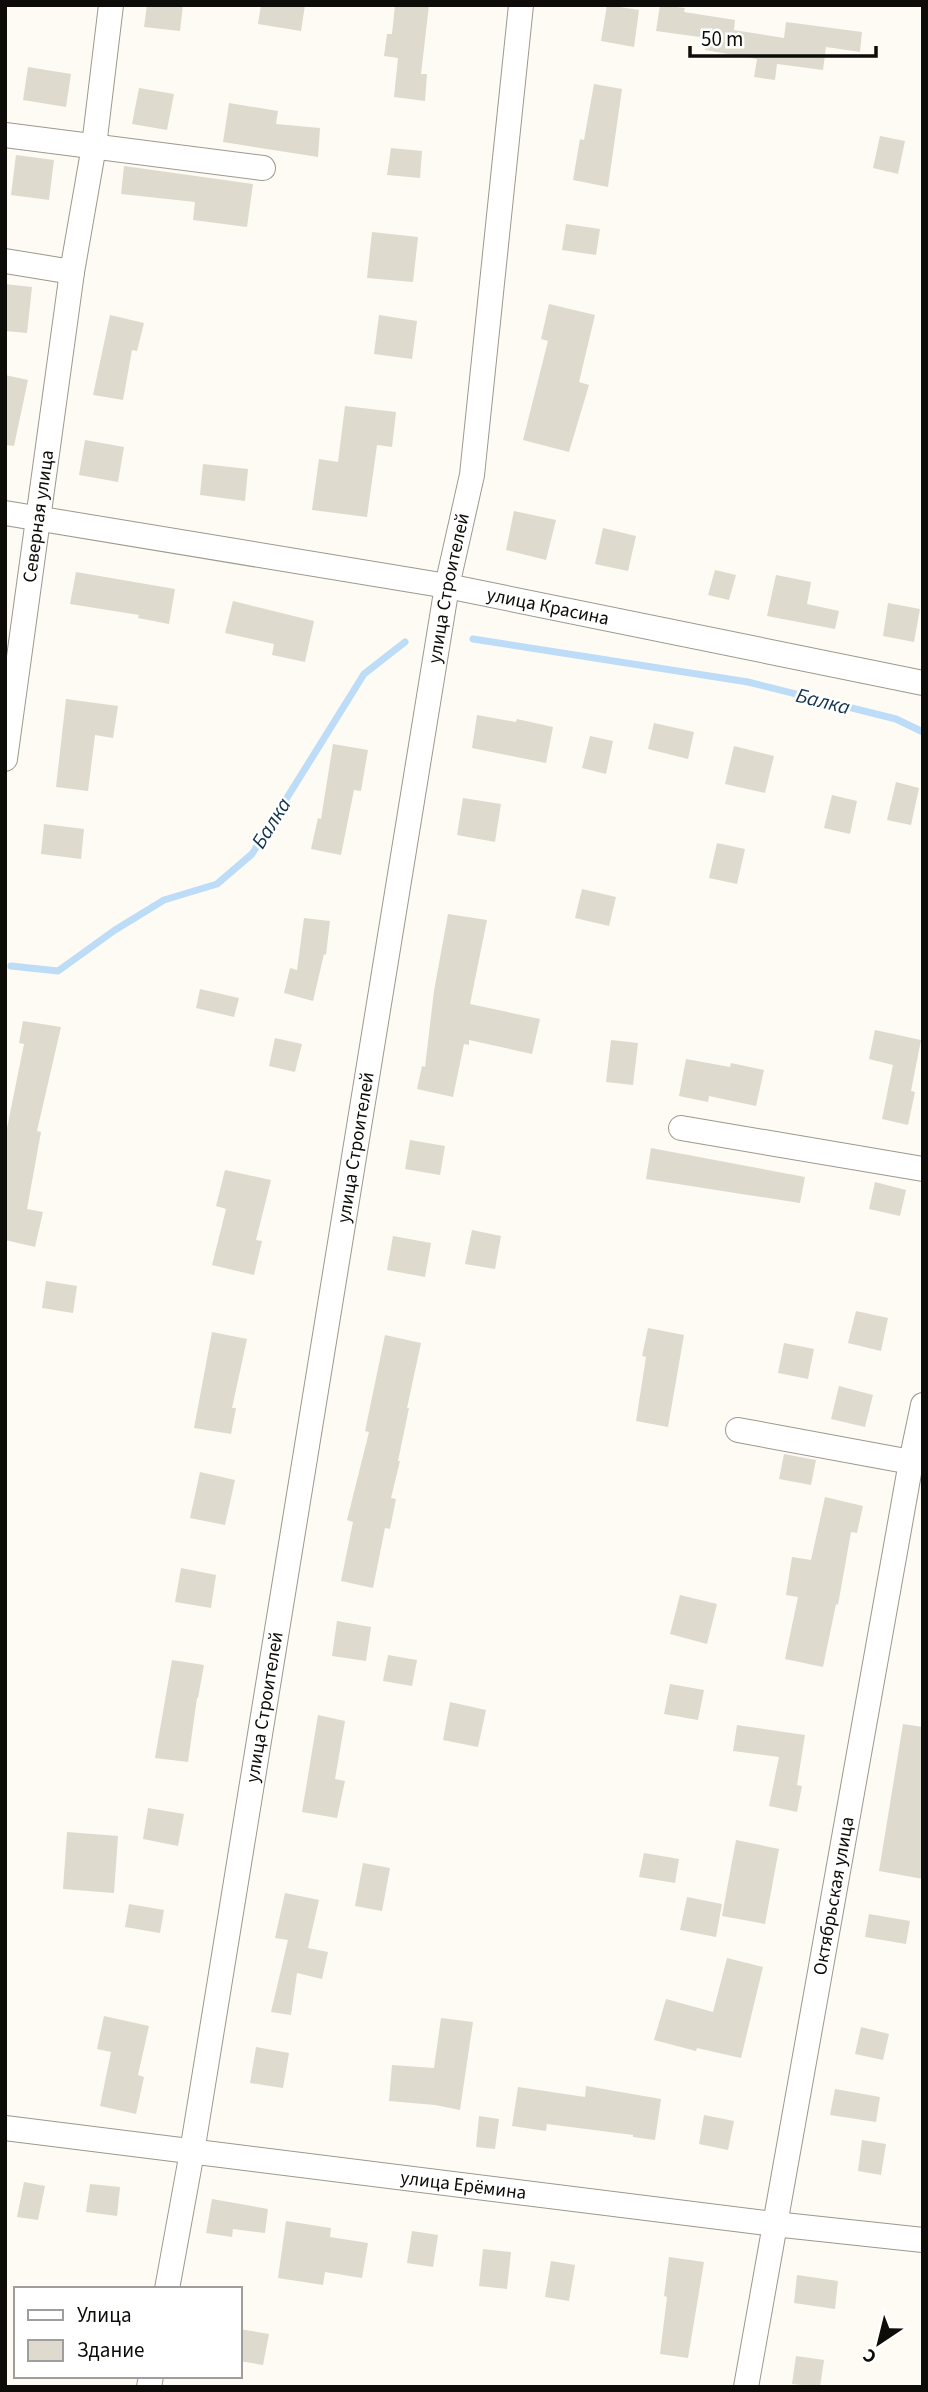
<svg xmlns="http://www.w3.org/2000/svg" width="928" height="2392" viewBox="0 0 928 2392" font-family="'Source Sans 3',sans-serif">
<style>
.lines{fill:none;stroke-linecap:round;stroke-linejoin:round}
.stream{stroke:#bddcf7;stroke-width:7}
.building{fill:#dfdace}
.minor-casing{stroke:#9d988d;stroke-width:26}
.minor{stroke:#fff;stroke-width:24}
.labels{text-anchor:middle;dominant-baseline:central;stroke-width:5;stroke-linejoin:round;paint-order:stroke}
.street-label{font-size:19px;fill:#0e0c08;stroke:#fff}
.water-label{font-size:21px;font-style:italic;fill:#11334e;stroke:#fff}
</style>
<rect width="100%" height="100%" fill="#fefbf4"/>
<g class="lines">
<!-- stream -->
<g class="stream">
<path d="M 473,639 L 748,682 L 896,719 L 923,732"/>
<path d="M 11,966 L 58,971 L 115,930 L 164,900 L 217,884 L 252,854 L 364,674 L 405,642"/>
</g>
</g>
<!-- building -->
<g class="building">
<path d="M 147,5 L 183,5 L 180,31 L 144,27 Z"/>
<path d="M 261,5 L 305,5 L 301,31 L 258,24 Z"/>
<path d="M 395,5 L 429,5 L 421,74 L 427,74 L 425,101 L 394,97 L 398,58 L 384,56 L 387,34 L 392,34 Z"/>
<path d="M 607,5 L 639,10 L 634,47 L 601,41 Z"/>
<path d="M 660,5 L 685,8 L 684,12 L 735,20 L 734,30 L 784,38 L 786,22 L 862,32 L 860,52 L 826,47 L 823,70 L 777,64 L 775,80 L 754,77 L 757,59 L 705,50 L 707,38 L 656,31 Z"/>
<path d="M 28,67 L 71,74 L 66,107 L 23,100 Z"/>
<path d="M 594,84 L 622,89 L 608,187 L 573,180 L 580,139 L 584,140 Z"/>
<path d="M 139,88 L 174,94 L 167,130 L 132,124 Z"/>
<path d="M 229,103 L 278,111 L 276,124 L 320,128 L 318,157 L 223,142 Z"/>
<path d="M 880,136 L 905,141 L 898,174 L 873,168 Z"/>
<path d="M 391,148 L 422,151 L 420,178 L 387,175 Z"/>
<path d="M 16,155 L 54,160 L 49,200 L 11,195 Z"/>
<path d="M 124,166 L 253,184 L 247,227 L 193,220 L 195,202 L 121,194 Z"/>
<path d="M 566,224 L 600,229 L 596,255 L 562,250 Z"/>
<path d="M 372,232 L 418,237 L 413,282 L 367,278 Z"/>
<path d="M 5,284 L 32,287 L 27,333 L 5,331 Z"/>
<path d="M 549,304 L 595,315 L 579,382 L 589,385 L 569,452 L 523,440 L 548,341 L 541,339 Z"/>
<path d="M 110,315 L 144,323 L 137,351 L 132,350 L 123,400 L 93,395 Z"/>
<path d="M 379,315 L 417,321 L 412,359 L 374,354 Z"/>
<path d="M 5,375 L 28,380 L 14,446 L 5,445 Z"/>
<path d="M 345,406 L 396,412 L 392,447 L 377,445 L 367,517 L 312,510 L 319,459 L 338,462 Z"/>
<path d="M 85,440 L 124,447 L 118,482 L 79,475 Z"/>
<path d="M 203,464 L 248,469 L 245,501 L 200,495 Z"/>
<path d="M 514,511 L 556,520 L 546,560 L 506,550 Z"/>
<path d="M 603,528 L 636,536 L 628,571 L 595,564 Z"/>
<path d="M 715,570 L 736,575 L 729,600 L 708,595 Z"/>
<path d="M 76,572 L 175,589 L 169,624 L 138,618 L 139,615 L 70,604 Z"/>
<path d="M 776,575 L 811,582 L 807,604 L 839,611 L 835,629 L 767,616 Z"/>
<path d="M 233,601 L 314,621 L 305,662 L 272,655 L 274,644 L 225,633 Z"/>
<path d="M 888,603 L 920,609 L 914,642 L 883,636 Z"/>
<path d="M 66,699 L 118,706 L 113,738 L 95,735 L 88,791 L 56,787 Z"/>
<path d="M 477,715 L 516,722 L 517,719 L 553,727 L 546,763 L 472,748 Z"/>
<path d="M 654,723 L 694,732 L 688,759 L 648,749 Z"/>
<path d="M 590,736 L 613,741 L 606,774 L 582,768 Z"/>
<path d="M 333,744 L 368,750 L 361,791 L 354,790 L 341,855 L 311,849 L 318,818 L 321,819 Z"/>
<path d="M 734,746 L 774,756 L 765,793 L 725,784 Z"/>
<path d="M 896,782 L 919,788 L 911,825 L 887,820 Z"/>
<path d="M 832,795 L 857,801 L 850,834 L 824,828 Z"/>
<path d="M 463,798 L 501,804 L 495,842 L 457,835 Z"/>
<path d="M 44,824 L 84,829 L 81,859 L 41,854 Z"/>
<path d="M 717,843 L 745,849 L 737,884 L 709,878 Z"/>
<path d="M 582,889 L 616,897 L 609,926 L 575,918 Z"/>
<path d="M 448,914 L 487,920 L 470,1004 L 540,1019 L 532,1054 L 469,1040 L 469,1045 L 464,1044 L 453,1097 L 417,1089 L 422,1066 L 425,1067 L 434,991 Z"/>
<path d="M 304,918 L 330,921 L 326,955 L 324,954 L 313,1001 L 284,993 L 290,968 L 297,970 Z"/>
<path d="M 200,989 L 239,998 L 234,1017 L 196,1008 Z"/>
<path d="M 23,1021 L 61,1027 L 37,1131 L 41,1132 L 27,1209 L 43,1212 L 35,1247 L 5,1240 L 5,1138 L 24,1044 L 19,1043 Z"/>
<path d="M 875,1030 L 921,1040 L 911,1091 L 915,1092 L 908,1125 L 882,1119 L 893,1065 L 869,1059 Z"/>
<path d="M 275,1038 L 302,1044 L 295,1072 L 269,1066 Z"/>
<path d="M 611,1040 L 638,1043 L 633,1085 L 606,1082 Z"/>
<path d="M 686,1059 L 730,1067 L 731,1063 L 764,1070 L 756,1106 L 709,1096 L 708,1102 L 679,1096 Z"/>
<path d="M 410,1140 L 445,1146 L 440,1175 L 405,1169 Z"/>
<path d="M 651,1148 L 805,1177 L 800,1203 L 646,1179 Z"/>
<path d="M 225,1170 L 271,1180 L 256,1240 L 262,1241 L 254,1275 L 212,1265 L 226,1209 L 216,1206 Z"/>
<path d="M 875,1182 L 906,1190 L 900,1216 L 869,1209 Z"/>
<path d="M 472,1230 L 501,1236 L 495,1269 L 465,1264 Z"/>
<path d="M 393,1236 L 431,1243 L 425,1277 L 387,1270 Z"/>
<path d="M 46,1281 L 77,1286 L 73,1313 L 42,1308 Z"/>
<path d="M 856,1311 L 888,1318 L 881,1351 L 848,1343 Z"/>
<path d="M 648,1328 L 684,1335 L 668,1427 L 636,1421 L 646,1357 L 642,1356 Z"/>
<path d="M 212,1332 L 247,1339 L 232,1408 L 236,1408 L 231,1434 L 194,1428 Z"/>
<path d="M 385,1335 L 421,1343 L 407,1408 L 409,1408 L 398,1461 L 400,1461 L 391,1498 L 396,1499 L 390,1529 L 385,1528 L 373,1588 L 341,1581 L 353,1522 L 347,1520 L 369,1432 L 365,1431 Z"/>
<path d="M 784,1343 L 814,1349 L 808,1379 L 778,1373 Z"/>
<path d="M 839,1386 L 873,1395 L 865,1427 L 831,1419 Z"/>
<path d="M 784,1454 L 816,1460 L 811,1485 L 779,1479 Z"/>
<path d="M 200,1472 L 235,1480 L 225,1525 L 190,1518 Z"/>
<path d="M 825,1497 L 863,1506 L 857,1533 L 851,1532 L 838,1605 L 836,1604 L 823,1667 L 785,1659 L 798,1597 L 786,1595 L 792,1557 L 811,1560 Z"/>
<path d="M 181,1568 L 216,1575 L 211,1608 L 175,1602 Z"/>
<path d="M 680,1595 L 717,1604 L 707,1644 L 670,1634 Z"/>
<path d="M 337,1621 L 371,1627 L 366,1661 L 332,1656 Z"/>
<path d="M 388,1655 L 417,1660 L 412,1686 L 383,1681 Z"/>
<path d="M 172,1660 L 204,1665 L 198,1698 L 197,1698 L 188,1762 L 155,1758 Z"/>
<path d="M 670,1684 L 704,1690 L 698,1720 L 664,1714 Z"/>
<path d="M 450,1702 L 486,1710 L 478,1747 L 443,1740 Z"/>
<path d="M 318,1715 L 345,1721 L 335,1779 L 345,1781 L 337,1818 L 302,1812 Z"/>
<path d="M 903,1724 L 923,1727 L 923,1879 L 879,1871 Z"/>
<path d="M 737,1725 L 805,1735 L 797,1785 L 802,1786 L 797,1812 L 769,1806 L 779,1757 L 733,1751 Z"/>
<path d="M 148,1808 L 184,1814 L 178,1846 L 143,1839 Z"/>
<path d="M 67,1832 L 118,1836 L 114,1893 L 63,1889 Z"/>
<path d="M 736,1840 L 779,1849 L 765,1924 L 722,1916 Z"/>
<path d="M 644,1853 L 679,1859 L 675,1883 L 639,1877 Z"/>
<path d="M 363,1863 L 390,1868 L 382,1911 L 355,1906 Z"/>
<path d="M 285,1893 L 319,1900 L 308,1948 L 328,1952 L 322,1979 L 297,1973 L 291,2015 L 271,2012 L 288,1940 L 275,1938 Z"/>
<path d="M 687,1897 L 722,1904 L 716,1937 L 680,1930 Z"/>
<path d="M 129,1904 L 164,1910 L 160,1933 L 125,1927 Z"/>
<path d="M 869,1914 L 910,1921 L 906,1944 L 865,1937 Z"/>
<path d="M 727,1958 L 763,1967 L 741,2058 L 697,2048 L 696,2051 L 654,2040 L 666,1999 L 713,2012 Z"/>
<path d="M 104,2016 L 149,2026 L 138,2075 L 144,2077 L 136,2114 L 100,2106 L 111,2052 L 97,2049 Z"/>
<path d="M 441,2018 L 473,2022 L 460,2110 L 435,2105 L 389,2101 L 392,2065 L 434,2068 Z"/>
<path d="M 861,2027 L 889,2034 L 883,2060 L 855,2054 Z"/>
<path d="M 256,2047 L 289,2053 L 283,2088 L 250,2083 Z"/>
<path d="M 586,2086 L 661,2099 L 655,2140 L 633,2137 L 633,2135 L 547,2124 L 546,2131 L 512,2126 L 518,2087 L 585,2097 Z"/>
<path d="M 835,2089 L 880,2097 L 876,2122 L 830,2115 Z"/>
<path d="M 704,2115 L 734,2121 L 728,2150 L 699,2144 Z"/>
<path d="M 479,2116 L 499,2119 L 495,2149 L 476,2147 Z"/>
<path d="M 862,2140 L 886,2144 L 881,2175 L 858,2171 Z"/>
<path d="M 24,2182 L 45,2186 L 38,2220 L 17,2217 Z"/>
<path d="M 90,2184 L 120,2187 L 117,2216 L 86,2212 Z"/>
<path d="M 212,2199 L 268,2209 L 265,2233 L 233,2229 L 232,2237 L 206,2233 Z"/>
<path d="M 286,2221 L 331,2228 L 330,2237 L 368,2243 L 362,2278 L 325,2272 L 323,2285 L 278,2278 Z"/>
<path d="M 412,2231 L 438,2235 L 433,2267 L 407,2263 Z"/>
<path d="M 483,2249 L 511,2252 L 507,2289 L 479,2286 Z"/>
<path d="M 669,2257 L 704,2262 L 688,2358 L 660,2354 L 667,2297 L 664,2296 Z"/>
<path d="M 551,2261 L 575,2265 L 569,2301 L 545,2297 Z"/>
<path d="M 797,2275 L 838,2281 L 835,2309 L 794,2303 Z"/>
<path d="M 240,2329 L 269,2334 L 263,2365 L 240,2361 Z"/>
<path d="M 796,2356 L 824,2360 L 820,2387 L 792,2384 Z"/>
</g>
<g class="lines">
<!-- minor casing -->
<g class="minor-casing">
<g id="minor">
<path d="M 5,135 L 263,168"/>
<path d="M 5,261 L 72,272"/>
<path id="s1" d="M 5,513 L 447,586 L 923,683"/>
<path id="s2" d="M 5,759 L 72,272 L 94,146 L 111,5"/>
<path d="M 681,1128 L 923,1169"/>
<path d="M 738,1430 L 911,1462"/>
<path id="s3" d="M 5,2128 L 774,2224 L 923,2240"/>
<path id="s4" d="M 167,2289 L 192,2152 L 447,586 L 472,475 L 521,5"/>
<path d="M 149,2387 L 151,2376"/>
<path id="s5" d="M 746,2387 L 911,1462 L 923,1405"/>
</g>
</g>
<!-- minor -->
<use href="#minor" class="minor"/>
</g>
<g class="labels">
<!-- street labels -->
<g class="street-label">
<text stroke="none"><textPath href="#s2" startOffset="245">Северная улица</textPath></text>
<text stroke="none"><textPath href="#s4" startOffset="1724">улица Строителей</textPath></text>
<text stroke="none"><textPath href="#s1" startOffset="551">улица Красина</textPath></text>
<text stroke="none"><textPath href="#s4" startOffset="1157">улица Строителей</textPath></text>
<text stroke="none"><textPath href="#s4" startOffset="590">улица Строителей</textPath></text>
<text stroke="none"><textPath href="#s5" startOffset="499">Октябрьская улица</textPath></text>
<text stroke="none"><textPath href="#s3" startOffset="462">улица Ерёмина</textPath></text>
</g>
<!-- water labels -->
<g class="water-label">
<text transform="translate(823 701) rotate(14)">Балка</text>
<text transform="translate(271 823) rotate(-58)">Балка</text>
</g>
</g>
<!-- border -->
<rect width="928" height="2392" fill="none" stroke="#0e0c08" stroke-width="14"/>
<!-- legend -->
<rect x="14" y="2287" width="228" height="91" fill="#ffffff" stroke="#9f9e9c" stroke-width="2"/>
<rect x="28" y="2310" width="35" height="10" fill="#ffffff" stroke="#9f9e9c" stroke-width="2"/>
<text x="77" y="2322" font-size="21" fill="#0e0c08">Улица</text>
<rect x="28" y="2340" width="35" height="21" fill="#dfdace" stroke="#9f9e9c" stroke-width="2"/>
<text x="77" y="2357" font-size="21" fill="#0e0c08">Здание</text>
<!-- north arrow -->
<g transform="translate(879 2343) rotate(215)" stroke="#ffffff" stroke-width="5" paint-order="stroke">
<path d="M0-5L12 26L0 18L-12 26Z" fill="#0e0c08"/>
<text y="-10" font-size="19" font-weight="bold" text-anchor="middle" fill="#0e0c08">С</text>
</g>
<!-- scale -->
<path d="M690 46v10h186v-10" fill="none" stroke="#0e0c08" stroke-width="3.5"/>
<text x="701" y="46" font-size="21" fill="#0e0c08" stroke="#ffffff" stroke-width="5" paint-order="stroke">50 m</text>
</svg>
